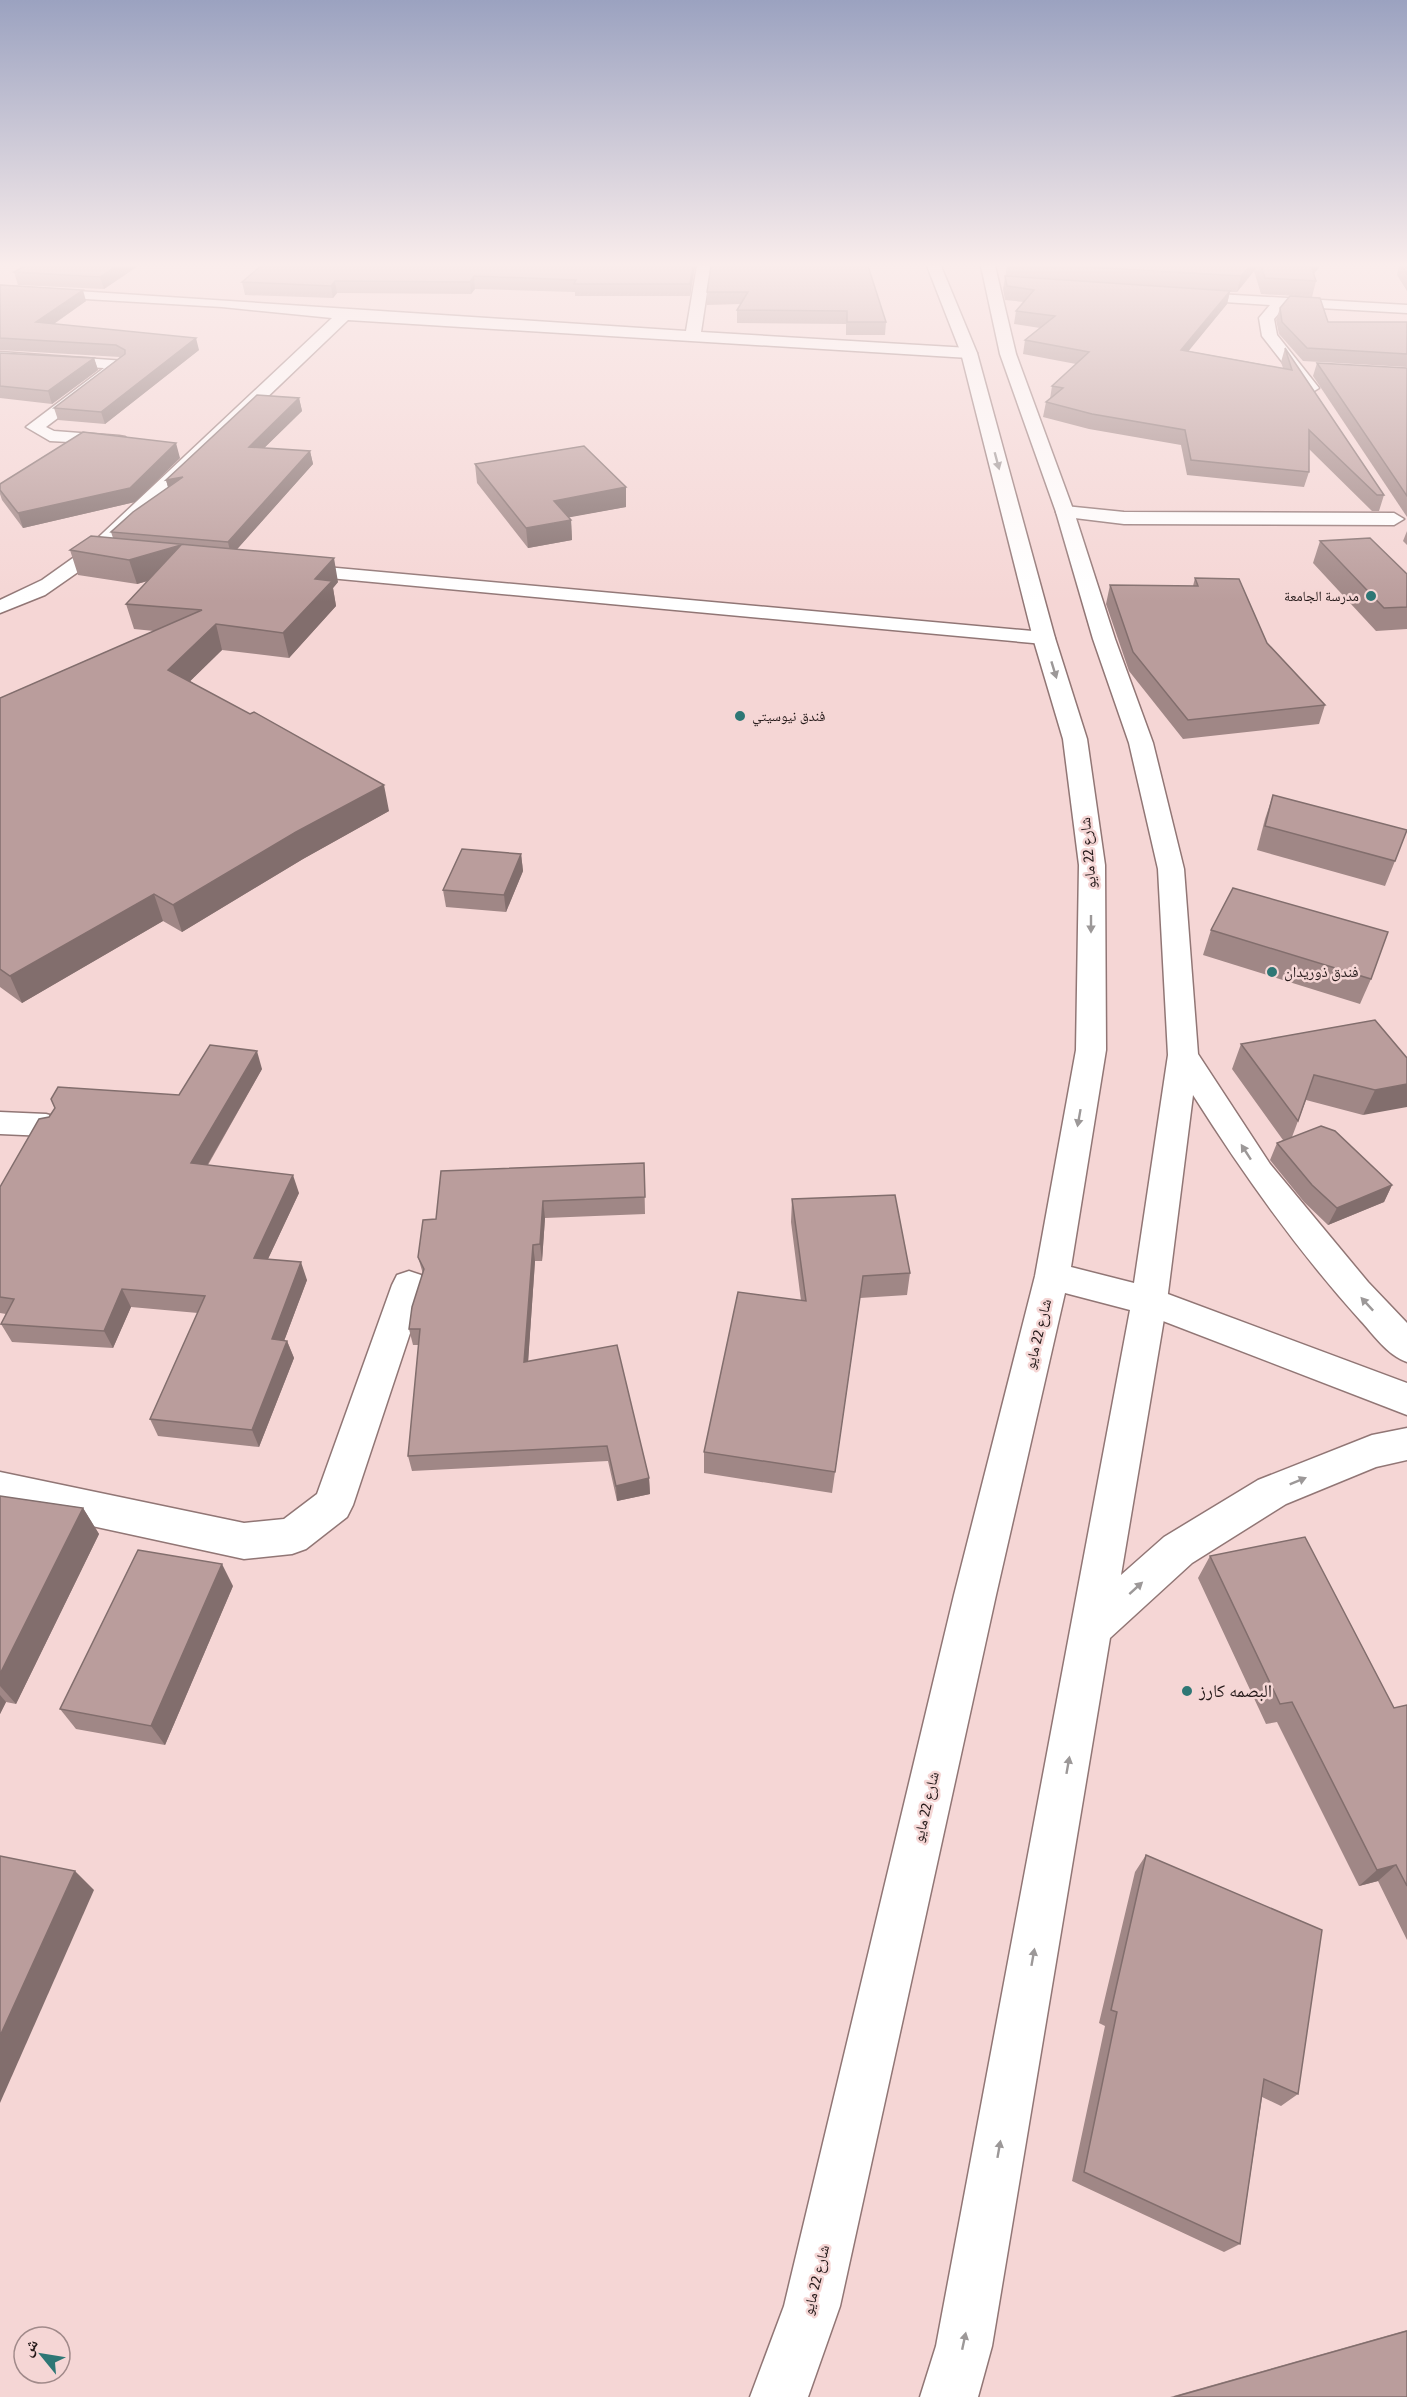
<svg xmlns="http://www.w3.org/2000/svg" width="1407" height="2397" viewBox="0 0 1407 2397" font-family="'Fira Sans Condensed','Noto Naskh Arabic',sans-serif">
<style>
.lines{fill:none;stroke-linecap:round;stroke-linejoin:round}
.minor-casing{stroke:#917675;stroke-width:3}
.major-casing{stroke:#917675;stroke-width:3}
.minor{fill:#fff;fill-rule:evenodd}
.major{fill:#fff;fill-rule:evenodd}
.wall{fill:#a08786}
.shaded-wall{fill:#826e6d}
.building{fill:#ba9d9c;stroke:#826e6d;stroke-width:1.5}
.oneway{fill:#9c9898}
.poi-dot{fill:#2e7775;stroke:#f5d6d5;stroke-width:2}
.labels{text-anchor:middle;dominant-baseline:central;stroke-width:5;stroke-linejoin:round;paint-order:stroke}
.far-poi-label{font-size:14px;fill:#241919;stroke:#f5d6d5;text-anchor:end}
.street-label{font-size:15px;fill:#241919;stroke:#f5d6d5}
.poi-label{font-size:15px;fill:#241919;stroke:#f5d6d5;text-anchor:start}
.near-poi-label{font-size:18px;fill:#241919;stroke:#f5d6d5;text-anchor:start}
</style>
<rect width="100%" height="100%" fill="#f5d6d5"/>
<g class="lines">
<!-- minor casing -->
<g class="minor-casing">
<g id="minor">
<path d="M 697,266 L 711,266 L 701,332 L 969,348 L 977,353 L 969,358 L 348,320 L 101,556 L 45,595 L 0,613 L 0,600 L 42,580 L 87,548 L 332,318 L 222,307 L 0,294 L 0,286 L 686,331 Z"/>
<path d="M 1184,292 L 1407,305 L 1407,313 L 1285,306 L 1274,319 L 1277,335 L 1319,388 L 1311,393 L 1305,391 L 1262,336 L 1259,318 L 1270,305 L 1179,299 L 1177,296 Z"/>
<path d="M 0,352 L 125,361 L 127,364 L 125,367 L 46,427 L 54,431 L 119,436 L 125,437 L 128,441 L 125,445 L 50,441 L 26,427 L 104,368 L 0,362 Z"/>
<path d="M 1065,506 L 1124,512 L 1394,513 L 1404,519 L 1394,525 L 1124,524 L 1058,516 L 1056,512 Z"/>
<path d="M 293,564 L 1044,632 L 1052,633 L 1055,638 L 1052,643 L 1044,644 L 286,574 L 283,570 L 286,566 Z"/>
<path d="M 0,1112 L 46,1114 L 57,1117 L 62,1125 L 57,1133 L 46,1136 L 0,1134 Z"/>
<path d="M 409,1271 L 421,1275 L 426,1285 L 353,1505 L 347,1517 L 306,1549 L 292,1554 L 244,1559 L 0,1506 L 0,1472 L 244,1523 L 284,1519 L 317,1494 L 392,1285 L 397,1275 Z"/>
<path d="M 1149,1287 L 1407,1383 L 1407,1415 L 1137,1311 L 1131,1301 L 1137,1291 Z"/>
</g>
</g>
<!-- major casing -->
<g class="major-casing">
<path id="major" d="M 927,266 L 941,266 L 977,353 L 1055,638 L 1087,739 L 1105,865 L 1106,1050 L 1071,1267 L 1134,1283 L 1168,1055 L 1158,869 L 1129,743 L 1093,639 L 1056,512 L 1000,354 L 981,266 L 995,266 L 1016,354 L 1074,512 L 1115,639 L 1153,743 L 1184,869 L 1198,1054 L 1270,1164 L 1368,1282 L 1407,1323 L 1407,1362 C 1387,1355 1374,1335 1360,1320 C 1297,1250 1243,1174 1193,1095 L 1167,1301 L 1121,1575 L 1164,1537 L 1258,1480 L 1372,1435 L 1407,1428 L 1407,1460 L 1376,1467 L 1286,1504 L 1192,1563 L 1110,1638 L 992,2346 L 978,2397 L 920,2397 L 936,2346 L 1130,1310 L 1065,1293 L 996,1595 L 840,2306 L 808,2397 L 750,2397 L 784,2306 L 954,1595 L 1035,1276 L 1076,1050 L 1079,865 L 1063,739 L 1033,638 L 961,353 Z"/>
</g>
<!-- minor -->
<use href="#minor" class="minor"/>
<!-- major -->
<use href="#major" class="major"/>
</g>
<!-- wall -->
<g class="wall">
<path d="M 25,266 L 138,266 L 104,289 L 18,285 L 14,272 Z"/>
<path d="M 261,266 L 695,266 L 690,296 L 575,296 L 575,292 L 475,289 L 471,294 L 337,293 L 333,298 L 245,295 L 242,282 Z"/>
<path d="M 711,266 L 886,322 L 885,335 L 846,335 L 846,324 L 737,323 L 737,310 L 741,304 L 707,305 L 707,292 Z"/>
<path d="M 1007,266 L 1320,266 L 1314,274 L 1316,281 L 1312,297 L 1261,294 L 1254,271 L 1237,292 L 1230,292 L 1227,304 L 1188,351 L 1283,368 L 1281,362 L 1285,348 L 1384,495 L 1379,511 L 1372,511 L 1309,449 L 1309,472 L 1304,487 L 1187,475 L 1181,445 L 1089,429 L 1043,417 L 1046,402 L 1050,399 L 1052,386 L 1076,364 L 1023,354 L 1025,340 L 1040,328 L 1014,324 L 1016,311 L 1024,302 L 1005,300 L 1003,289 Z"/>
<path d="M 1399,266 L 1407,266 L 1407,291 L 1397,275 Z"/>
<path d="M 0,285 L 86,301 L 54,324 L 199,350 L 105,424 L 58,420 L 54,408 L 120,357 L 0,350 Z"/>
<path d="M 1280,308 L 1328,322 L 1407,322 L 1407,367 L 1303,361 L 1279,334 L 1276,320 Z"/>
<path d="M 0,353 L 94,358 L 98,370 L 52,404 L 0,398 Z"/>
<path d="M 1317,363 L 1407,368 L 1407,517 L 1313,376 Z"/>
<path d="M 299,398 L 302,411 L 264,448 L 310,451 L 313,464 L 237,549 L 338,582 L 333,588 L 336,606 L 289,658 L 222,650 L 190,681 L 389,811 L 303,859 L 182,932 L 163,921 L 22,1003 L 0,987 L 0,698 L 154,631 L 134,629 L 126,604 L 148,581 L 137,584 L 78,575 L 70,550 L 113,538 L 111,532 L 168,487 L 166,480 Z"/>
<path d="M 180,458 L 135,502 L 23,528 L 2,500 L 0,494 L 0,484 Z"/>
<path d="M 475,464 L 626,487 L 626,507 L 568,517 L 571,520 L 572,540 L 528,548 L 477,483 Z"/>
<path d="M 1407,531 L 1407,545 L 1403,541 Z"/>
<path d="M 1320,541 L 1407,574 L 1407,629 L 1376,631 L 1313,563 Z"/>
<path d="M 1195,578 L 1267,643 L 1325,705 L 1319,724 L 1183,739 L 1129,671 L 1106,604 L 1110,585 L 1193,586 Z"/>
<path d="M 1273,795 L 1395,861 L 1385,886 L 1257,850 L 1265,819 Z"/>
<path d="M 521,854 L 523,871 L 506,912 L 446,907 L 443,890 Z"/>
<path d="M 1211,930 L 1371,979 L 1360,1004 L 1203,955 Z"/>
<path d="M 1241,1044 L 1407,1058 L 1363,1115 L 1306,1100 L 1298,1121 L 1292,1137 L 1392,1185 L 1384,1202 L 1328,1225 L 1304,1202 L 1270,1160 L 1277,1143 L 1283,1140 L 1232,1069 Z"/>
<path d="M 262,1069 L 208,1165 L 299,1193 L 268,1259 L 307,1280 L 284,1341 L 287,1341 L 294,1358 L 259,1447 L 158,1436 L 150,1419 L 198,1313 L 131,1307 L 113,1348 L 12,1342 L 1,1324 L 6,1314 L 0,1313 L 0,1187 L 179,1095 Z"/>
<path d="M 644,1163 L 645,1214 L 545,1218 L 542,1261 L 535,1261 L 528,1361 L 649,1478 L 650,1494 L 617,1501 L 608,1461 L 412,1471 L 408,1456 L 419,1345 L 413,1345 L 409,1329 L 423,1274 L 418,1257 L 436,1219 Z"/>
<path d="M 792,1199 L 910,1273 L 907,1295 L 860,1298 L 832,1493 L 704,1473 L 704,1452 L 801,1301 L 791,1222 Z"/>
<path d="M 0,1496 L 83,1508 L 99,1534 L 16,1704 L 6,1702 L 0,1714 Z"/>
<path d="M 1210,1556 L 1394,1708 L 1407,1705 L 1407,1940 L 1378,1881 L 1359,1886 L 1277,1722 L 1266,1724 L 1198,1578 Z"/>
<path d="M 233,1586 L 165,1745 L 76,1729 L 60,1709 Z"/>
<path d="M 1146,1855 L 1298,2094 L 1281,2106 L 1262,2097 L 1240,2244 L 1224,2252 L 1072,2181 L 1105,2026 L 1099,2023 L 1135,1872 Z"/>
<path d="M 1407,2330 L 1407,2397 L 1170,2397 Z"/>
</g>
<!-- shaded-wall -->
<g class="shaded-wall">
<path d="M 116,266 L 138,266 L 104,289 L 100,277 Z"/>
<path d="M 693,266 L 695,266 L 690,296 L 690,284 Z"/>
<path d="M 1250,266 L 1256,266 L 1254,271 L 1237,292 L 1241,276 Z"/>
<path d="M 1311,266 L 1320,266 L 1307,282 Z"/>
<path d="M 474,276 L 475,289 L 471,294 L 470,282 Z"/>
<path d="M 335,281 L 337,293 L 333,298 L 331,286 Z"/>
<path d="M 83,290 L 86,301 L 39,334 L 36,322 Z"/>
<path d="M 1230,291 L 1227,304 L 1178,364 L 1181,350 Z"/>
<path d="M 196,338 L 199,350 L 105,424 L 101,412 Z"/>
<path d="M 94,358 L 98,370 L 52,404 L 48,391 Z"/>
<path d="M 299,398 L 302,411 L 252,460 L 249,447 Z"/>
<path d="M 176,443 L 180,458 L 135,502 L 23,528 L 18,513 Z"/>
<path d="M 310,451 L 313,464 L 231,556 L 228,542 Z"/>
<path d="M 183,477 L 170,494 L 166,480 Z"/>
<path d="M 626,487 L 626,507 L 555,520 L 554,501 Z"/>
<path d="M 571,520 L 572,540 L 528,548 L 526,528 Z"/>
<path d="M 181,545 L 188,569 L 137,584 L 129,560 Z"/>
<path d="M 334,558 L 338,582 L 333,588 L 336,606 L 289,658 L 283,633 L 315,579 Z"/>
<path d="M 216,624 L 222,650 L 176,695 L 168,670 Z"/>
<path d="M 384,785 L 389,811 L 303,859 L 182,932 L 173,905 L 296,832 Z"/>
<path d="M 521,854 L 523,871 L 506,912 L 504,895 Z"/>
<path d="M 154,894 L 163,921 L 22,1003 L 10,976 Z"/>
<path d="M 257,1051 L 262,1069 L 198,1181 L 191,1163 Z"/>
<path d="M 1407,1084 L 1407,1107 L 1363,1115 L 1375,1090 Z"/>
<path d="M 293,1175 L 299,1193 L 260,1276 L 254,1258 Z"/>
<path d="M 1392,1185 L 1384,1202 L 1328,1225 L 1337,1208 Z"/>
<path d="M 543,1201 L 545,1218 L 542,1261 L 540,1244 Z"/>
<path d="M 533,1245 L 535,1261 L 527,1378 L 524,1362 Z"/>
<path d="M 301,1262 L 307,1280 L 278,1357 L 272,1339 Z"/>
<path d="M 122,1289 L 131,1307 L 113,1348 L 104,1331 Z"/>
<path d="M 287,1341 L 294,1358 L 259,1447 L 252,1430 Z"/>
<path d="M 649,1478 L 650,1494 L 617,1501 L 616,1486 Z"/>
<path d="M 83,1508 L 99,1534 L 16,1704 L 0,1686 L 0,1674 Z"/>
<path d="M 222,1564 L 233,1586 L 165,1745 L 151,1726 Z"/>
<path d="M 0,1695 L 6,1702 L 0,1714 Z"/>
<path d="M 1396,1865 L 1378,1881 L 1359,1886 L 1377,1870 Z"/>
<path d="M 75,1871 L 94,1890 L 0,2103 L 0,2036 Z"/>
</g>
<!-- building -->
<g class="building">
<path d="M 25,266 L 116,266 L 100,277 L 14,272 Z"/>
<path d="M 261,266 L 693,266 L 690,284 L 574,284 L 576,280 L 474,276 L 470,282 L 335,281 L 331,286 L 242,282 Z"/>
<path d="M 711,266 L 868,266 L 886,322 L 847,322 L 847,311 L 737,310 L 748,292 L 707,292 Z"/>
<path d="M 1072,266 L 1250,266 L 1241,276 Z"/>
<path d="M 1261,266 L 1311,266 L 1316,281 L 1265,278 Z"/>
<path d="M 1402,266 L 1407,266 L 1407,274 Z"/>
<path d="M 1005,276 L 1230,291 L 1181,350 L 1292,370 L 1285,348 L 1384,495 L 1377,495 L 1309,430 L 1309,472 L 1191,460 L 1185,430 L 1092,414 L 1046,402 L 1063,388 L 1052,386 L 1089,352 L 1025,340 L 1055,316 L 1016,311 L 1034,290 L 1007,286 Z"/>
<path d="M 0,285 L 83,290 L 36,322 L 196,338 L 101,412 L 54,408 L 125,354 L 125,350 L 116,345 L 0,338 Z"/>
<path d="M 1290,296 L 1320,298 L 1328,322 L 1407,322 L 1407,354 L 1307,348 L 1282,322 L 1280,308 Z"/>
<path d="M 0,353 L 94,358 L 48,391 L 0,386 Z"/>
<path d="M 1317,363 L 1407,368 L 1407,496 Z"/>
<path d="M 257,395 L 299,398 L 249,447 L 310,451 L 228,542 L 111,532 L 133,512 L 183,477 L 166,480 Z"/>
<path d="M 83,432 L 176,443 L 130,488 L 18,513 L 0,490 L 0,484 Z"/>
<path d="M 584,446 L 626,487 L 554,501 L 571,520 L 526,528 L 475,464 Z"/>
<path d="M 91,536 L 334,558 L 315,579 L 332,581 L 283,633 L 216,624 L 168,670 L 250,714 L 254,712 L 384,785 L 296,832 L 173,905 L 154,894 L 10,976 L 0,969 L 0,698 L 202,610 L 126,604 L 181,545 L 129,560 L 70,550 Z"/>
<path d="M 1370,538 L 1407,574 L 1407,607 L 1384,608 L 1320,541 Z"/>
<path d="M 1195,578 L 1239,579 L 1267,643 L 1325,705 L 1188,720 L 1133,652 L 1110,585 L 1198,586 Z"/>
<path d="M 1273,795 L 1407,830 L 1395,861 L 1265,826 Z"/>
<path d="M 462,849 L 521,854 L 504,895 L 443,890 Z"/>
<path d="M 1233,888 L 1388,932 L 1371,979 L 1211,930 Z"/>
<path d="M 1375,1020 L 1407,1058 L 1407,1084 L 1375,1090 L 1314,1075 L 1298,1121 L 1241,1044 Z"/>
<path d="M 210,1045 L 257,1051 L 191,1163 L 293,1175 L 254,1258 L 301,1262 L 272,1339 L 287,1341 L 252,1430 L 150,1419 L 205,1296 L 122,1289 L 104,1331 L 1,1324 L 14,1299 L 0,1297 L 0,1187 L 39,1119 L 49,1117 L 55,1108 L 51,1099 L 58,1087 L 179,1095 Z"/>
<path d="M 1321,1126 L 1335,1131 L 1392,1185 L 1337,1208 L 1312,1185 L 1277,1143 Z"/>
<path d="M 644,1163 L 645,1197 L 543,1201 L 540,1244 L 533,1245 L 524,1362 L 617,1345 L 649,1478 L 616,1486 L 607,1446 L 408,1456 L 420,1329 L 409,1329 L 412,1307 L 424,1269 L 418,1257 L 423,1220 L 436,1219 L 441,1171 Z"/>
<path d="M 895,1195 L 910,1273 L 863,1276 L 835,1472 L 704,1452 L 738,1292 L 806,1301 L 792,1199 Z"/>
<path d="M 0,1496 L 83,1508 L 0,1674 Z"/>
<path d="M 1305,1537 L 1394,1708 L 1407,1705 L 1407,1886 L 1396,1865 L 1377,1870 L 1292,1702 L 1280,1704 L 1210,1556 Z"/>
<path d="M 138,1550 L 222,1564 L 151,1726 L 60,1709 Z"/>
<path d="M 1146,1855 L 1322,1930 L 1298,2094 L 1264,2079 L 1240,2244 L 1084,2172 L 1117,2012 L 1111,2010 Z"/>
<path d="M 0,1856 L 75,1871 L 0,2036 Z"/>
<path d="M 1407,2331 L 1407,2397 L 1174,2397 Z"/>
</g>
<!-- one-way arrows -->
<defs><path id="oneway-solid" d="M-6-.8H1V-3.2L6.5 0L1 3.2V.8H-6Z" transform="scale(1.5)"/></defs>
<g class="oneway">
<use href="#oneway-solid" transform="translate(997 461) rotate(75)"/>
<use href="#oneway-solid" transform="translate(1054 670) rotate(73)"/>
<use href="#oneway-solid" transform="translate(1091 924) rotate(90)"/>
<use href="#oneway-solid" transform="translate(1079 1118) rotate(100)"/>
<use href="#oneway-solid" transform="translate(1246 1152) rotate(-123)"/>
<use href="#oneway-solid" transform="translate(1367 1304) rotate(-133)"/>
<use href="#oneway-solid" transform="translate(1298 1481) rotate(-22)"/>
<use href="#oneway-solid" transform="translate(1136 1588) rotate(-42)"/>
<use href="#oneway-solid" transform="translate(1068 1765) rotate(-80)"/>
<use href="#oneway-solid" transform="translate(1033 1957) rotate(-80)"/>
<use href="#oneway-solid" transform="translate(999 2149) rotate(-80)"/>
<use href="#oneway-solid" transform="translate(964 2341) rotate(-78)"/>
</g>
<!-- sky -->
<linearGradient id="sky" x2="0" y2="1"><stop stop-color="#9ba2c0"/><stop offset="0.44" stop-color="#faedec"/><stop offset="1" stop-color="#faedec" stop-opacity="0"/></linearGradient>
<rect width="1407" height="602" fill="url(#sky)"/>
<!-- markers -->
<g class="poi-dot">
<circle cx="1371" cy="596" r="6"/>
<circle cx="740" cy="716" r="6"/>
<circle cx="1272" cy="972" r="6"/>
<circle cx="1187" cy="1691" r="6"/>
</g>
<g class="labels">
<!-- far-poi labels -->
<g class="far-poi-label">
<text x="1359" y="596">مدرسة الجامعة</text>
<text x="752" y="716" text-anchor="start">فندق نيوسيتي</text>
</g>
<!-- street labels -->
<g class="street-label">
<text transform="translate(1088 853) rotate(-95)">شارع 22 مايو</text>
<text transform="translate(1038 1334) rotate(-76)">شارع 22 مايو</text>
<text transform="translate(926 1807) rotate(-77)">شارع 22 مايو</text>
<text transform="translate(816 2280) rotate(-76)">شارع 22 مايو</text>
</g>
<!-- poi labels -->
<g class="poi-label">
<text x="1284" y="972">فندق ذوريدان</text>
</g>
<!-- near-poi labels -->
<g class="near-poi-label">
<text x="1199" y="1691">البصمه كارز</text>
</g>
</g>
<!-- north arrow -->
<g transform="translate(42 2355) rotate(300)"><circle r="28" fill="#f5d6d5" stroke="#a18a8a" stroke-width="1.5"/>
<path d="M0-4.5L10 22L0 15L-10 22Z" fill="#2e7775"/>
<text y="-9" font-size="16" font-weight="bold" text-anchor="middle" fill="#241919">ش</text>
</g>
</svg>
